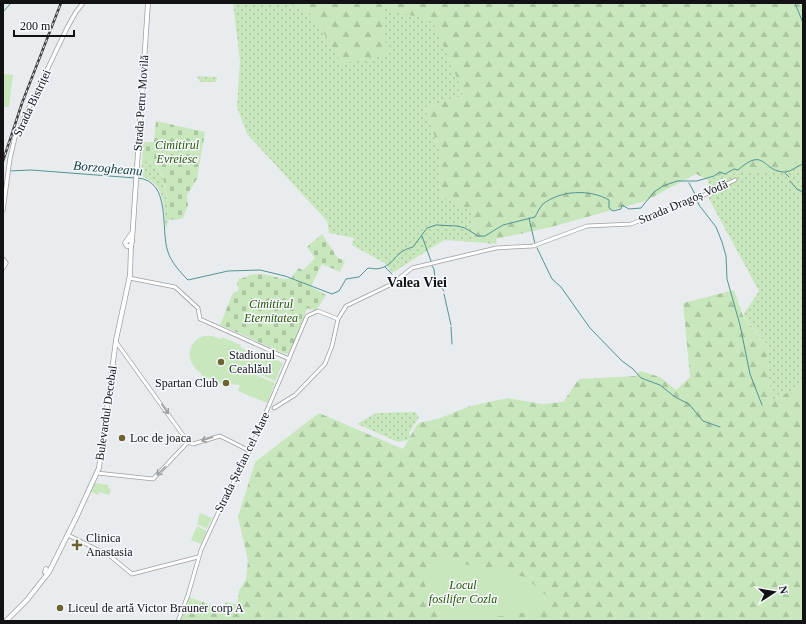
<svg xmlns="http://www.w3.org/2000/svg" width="806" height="624" viewBox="0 0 806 624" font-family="'Times New Roman',serif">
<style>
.grass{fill:url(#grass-dots)}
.forest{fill:url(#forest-firs)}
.cemetery{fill:url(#cemetery-stones)}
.park{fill:#c8e7bc}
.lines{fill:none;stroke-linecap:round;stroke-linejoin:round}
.stream{stroke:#519497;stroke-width:1}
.tertiary-casing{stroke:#9d9fa3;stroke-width:4.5}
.secondary-casing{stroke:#9d9fa3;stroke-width:5}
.primary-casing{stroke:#9d9fa3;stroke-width:5.5}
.tertiary{stroke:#fff;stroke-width:3}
.secondary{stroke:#fff;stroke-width:3.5}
.primary{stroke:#fff;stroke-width:4}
.rail-casing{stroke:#414144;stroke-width:2.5}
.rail{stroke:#f6f9fd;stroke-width:1;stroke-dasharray:3;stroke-linecap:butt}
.oneway{stroke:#a0a0a1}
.poi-dot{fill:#6c632f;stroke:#f6f9fd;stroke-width:1.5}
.labels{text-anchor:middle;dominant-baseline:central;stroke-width:3;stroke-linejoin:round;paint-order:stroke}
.street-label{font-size:12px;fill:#121214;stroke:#f6f9fd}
.park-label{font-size:12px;font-style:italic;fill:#235500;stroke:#f6f9fd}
.poi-label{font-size:12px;fill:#121214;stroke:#f6f9fd;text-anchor:start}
.water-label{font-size:13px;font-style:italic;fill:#134042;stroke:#f6f9fd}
.quarter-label{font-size:14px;font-weight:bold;fill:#121214;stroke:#f6f9fd}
</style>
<defs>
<pattern id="grass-dots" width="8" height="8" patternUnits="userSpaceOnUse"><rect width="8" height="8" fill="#c8e7bc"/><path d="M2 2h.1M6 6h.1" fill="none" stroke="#abc5a1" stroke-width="1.8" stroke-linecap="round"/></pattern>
<pattern id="forest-firs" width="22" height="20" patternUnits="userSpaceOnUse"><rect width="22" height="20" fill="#c8e7bc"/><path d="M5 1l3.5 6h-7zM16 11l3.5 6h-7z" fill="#abc5a1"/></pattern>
<pattern id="cemetery-stones" width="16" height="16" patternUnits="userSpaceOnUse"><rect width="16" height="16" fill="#c8e7bc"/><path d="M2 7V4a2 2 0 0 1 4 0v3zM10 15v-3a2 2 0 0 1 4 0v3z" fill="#abc5a1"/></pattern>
</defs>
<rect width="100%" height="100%" fill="#e9ecef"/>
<!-- grass -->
<g class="grass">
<path d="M 233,3 L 288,3 L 309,12 L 321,28 L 382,7 L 415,16 L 420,15 L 435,18 L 464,94 L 425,108 L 440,152 L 439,194 L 474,213 L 472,242 L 444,240 L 392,273 L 386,264 L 352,245 L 354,238 L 329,233 L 327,221 L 247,134 L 237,107 L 240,61 Z"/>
<path d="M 197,76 L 217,77 L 216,82 L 200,82 Z"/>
<path d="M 803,157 L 803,385 L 771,401 L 767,352 L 772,351 L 743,315 L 759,291 L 709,199 L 708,180 L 722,174 L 790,169 Z"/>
<path d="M 142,161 L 154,162 C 166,180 168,198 167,219 L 169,219 L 166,229 C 163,206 167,185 141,176 Z"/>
<path d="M 415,412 L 419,417 L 409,433 L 411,439 L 398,442 L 357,424 L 376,413 Z"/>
</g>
<!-- forest -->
<g class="forest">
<path d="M 288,3 L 803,3 L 803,157 L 790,169 L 722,174 L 708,180 L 696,174 L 645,201 L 551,227 L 496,239 L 497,244 L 472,242 L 474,213 L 439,194 L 440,152 L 425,108 L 464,94 L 431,18 L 426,19 L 382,8 L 387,54 L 342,64 L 321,28 L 309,12 Z"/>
<path d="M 734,290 L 743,316 L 772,351 L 767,352 L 771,401 L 803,385 L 803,621 L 180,621 L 189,597 L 222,609 L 226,602 L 237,604 L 239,591 L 246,579 L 248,561 L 238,517 L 255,462 L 319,413 L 403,449 L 418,423 L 438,419 L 470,406 L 508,398 L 542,404 L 563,402 L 579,379 L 636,376 L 640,371 L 660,377 L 676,390 L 690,377 L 683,303 Z"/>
</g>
<!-- cemetery -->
<g class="cemetery">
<path d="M 156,121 L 205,132 L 197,179 L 187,195 L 188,205 L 183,218 L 177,220 L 167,219 C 168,198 167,180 154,162 L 142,161 L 143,142 L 154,142 Z"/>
<path d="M 322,234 L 338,258 L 345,261 L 340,272 L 322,264 L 311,287 L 326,295 L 317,309 L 315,311 L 307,308 L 290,353 L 286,354 L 220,325 L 233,293 L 239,290 L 237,284 L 239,278 C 245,279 245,276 251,275 C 263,271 278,280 291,279 L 298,268 L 303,270 L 315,258 L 307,247 Z"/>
</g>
<!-- park -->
<g class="park">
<path d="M 3,74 L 13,75 L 9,107 L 3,107 Z"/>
<path d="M 204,336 L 212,336 L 221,339 L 222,337 L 241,345 L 240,347 C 246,350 251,354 251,361 L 256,351 L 283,363 L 275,381 L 248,369 L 247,371 L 275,383 L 267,403 L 238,391 L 240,385 L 227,384 L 226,386 L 201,375 L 201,373 C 186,364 185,342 204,336 Z"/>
<path d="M 95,483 L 109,485 L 108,488 L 111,489 L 109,495 L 100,492 L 98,495 L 91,492 Z"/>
<path d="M 200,513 L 212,518 L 207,529 L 197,524 Z"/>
<path d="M 197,526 L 207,531 L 201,544 L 191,540 Z"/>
<path d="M 444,560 L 525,577 L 554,602 L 543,610 L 481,619 L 448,621 L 451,619 L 447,618 L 425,591 L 427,569 Z"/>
</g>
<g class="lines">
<!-- stream -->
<g class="stream">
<path d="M 795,3 L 803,23"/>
<path d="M 3,12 L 11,3"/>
<path d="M 9,171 L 31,170 L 135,178"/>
<path d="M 785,173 L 789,177"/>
<path d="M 138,178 C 172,181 160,230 168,252 C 171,262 181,273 188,280 L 228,271 L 260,270 L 285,276 L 332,294 L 339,291 L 346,279 L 359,277 L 368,268 C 372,268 377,270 381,268 C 397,263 393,252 413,247 L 427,228 L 436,225 L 457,226 L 465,228 L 478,236 L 485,236 L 503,225 L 535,217 C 537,213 540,207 543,204 C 561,190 590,189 609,200 L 609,208 L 613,211 L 621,209 L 622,205 L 629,209 L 641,208 L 654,192 L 663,186 L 677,181 L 697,181 L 714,176 L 720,172 L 725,174 L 734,169 L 738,170 C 766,145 762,173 786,172 C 792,171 797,166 803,164"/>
<path d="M 790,181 L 797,189 L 803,192"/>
<path d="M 689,183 L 696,196"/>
<path d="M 697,200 L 699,205 L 716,227 L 722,242 L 726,256 L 727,279 L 740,325 L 750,374 L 762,405"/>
<path d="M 529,218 L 535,244"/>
<path d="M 422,236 L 431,261"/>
<path d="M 537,248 L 552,279 L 561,287 L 590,328 L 622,361 L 633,369 L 641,378 L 660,385 L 675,397 L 689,404 L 703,421 L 720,427"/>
<path d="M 432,266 L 434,269 L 435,278 L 437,283"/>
<path d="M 385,267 L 392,274"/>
<path d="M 441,287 L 444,291"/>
<path d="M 444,294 L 451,325"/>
<path d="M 451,327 L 452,344"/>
</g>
<!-- tertiary casing -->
<g class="tertiary-casing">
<g id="tertiary">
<path d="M 129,278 L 175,287 L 198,308 L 200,319 L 289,359"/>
<path d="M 116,342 L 188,442"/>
<path d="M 274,408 L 295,395 L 325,364 L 332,346 L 338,319 L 346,306 L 392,284 L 412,268 L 496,248 L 533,246 L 587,226 L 631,224 L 700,197 L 735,180"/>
<path d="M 188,442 L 193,444 L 220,436 L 250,451"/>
<path d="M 97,473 L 153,479 L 188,442"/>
<path d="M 68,535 L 110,556 L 132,574 L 198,557"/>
<path d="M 178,621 L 188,595 L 201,550 L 225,498 L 248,455 L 307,316 L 318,311 L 338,319"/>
</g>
</g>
<!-- secondary casing -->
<g class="secondary-casing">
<g id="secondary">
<path d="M 3,210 L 10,158 L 15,137 L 67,28 L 76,12 L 83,3"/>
<path d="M 3,259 L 6,263 L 3,268"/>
</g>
</g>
<!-- primary casing -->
<g class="primary-casing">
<g id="primary">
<path d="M 127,240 L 132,241 L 131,246 L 127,246 L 125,243 L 132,233"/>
<path d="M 132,241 L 148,3"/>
<path d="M 45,572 L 46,569"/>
<path d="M 6,621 L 27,600 L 49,572 L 77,516 L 99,468 L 116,340 L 130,275 L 131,245"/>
</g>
</g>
<!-- tertiary -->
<use href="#tertiary" class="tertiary"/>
<!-- secondary -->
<use href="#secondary" class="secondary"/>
<!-- primary -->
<use href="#primary" class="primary"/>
<!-- rail casing -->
<g class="rail-casing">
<path id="rail" d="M 3,161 L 22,103 L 61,3"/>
</g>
<!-- rail -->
<use href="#rail" class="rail"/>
</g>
<!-- one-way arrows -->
<defs><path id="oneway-shaft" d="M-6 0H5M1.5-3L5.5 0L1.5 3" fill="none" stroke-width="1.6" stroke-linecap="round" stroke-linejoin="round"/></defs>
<g class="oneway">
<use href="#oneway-shaft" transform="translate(165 409) rotate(55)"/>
<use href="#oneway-shaft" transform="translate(207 439) rotate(162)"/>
<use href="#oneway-shaft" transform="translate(161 471) rotate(136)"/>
</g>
<!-- markers -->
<g class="poi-dot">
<circle cx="221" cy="362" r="4"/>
<circle cx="226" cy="383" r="4"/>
<circle cx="122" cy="438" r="4"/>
<path d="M75 539h4v4h4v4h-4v4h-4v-4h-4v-4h4z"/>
<circle cx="60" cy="608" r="4"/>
</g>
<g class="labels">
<!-- street labels -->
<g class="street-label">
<text transform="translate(32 103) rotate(-65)">Strada Bistriței</text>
<text transform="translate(141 103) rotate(-86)">Strada Petru Movilă</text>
<text transform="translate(683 202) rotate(-23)">Strada Dragoș Vodă</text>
<text transform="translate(106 413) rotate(-82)">Bulevardul Decebal</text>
<text transform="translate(242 462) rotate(-64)">Strada Ștefan cel Mare</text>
</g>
<!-- park labels -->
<g class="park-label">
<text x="177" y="145">Cimitirul<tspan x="177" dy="14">Evreiesc</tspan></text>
<text x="271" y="304">Cimitirul<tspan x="271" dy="14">Eternitatea</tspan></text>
<text x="463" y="585">Locul<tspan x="463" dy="14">fosilifer Cozla</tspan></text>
</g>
<!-- poi labels -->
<g class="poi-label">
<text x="229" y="355">Stadionul<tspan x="229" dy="14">Ceahlăul</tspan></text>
<text x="218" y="383" text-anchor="end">Spartan Club</text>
<text x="130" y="438">Loc de joaca</text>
<text x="86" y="538">Clinica<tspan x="86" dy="14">Anastasia</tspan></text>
<text x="68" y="608">Liceul de artă Victor Brauner corp A</text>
</g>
<!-- water labels -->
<g class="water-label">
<text transform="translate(108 168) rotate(5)">Borzogheanu</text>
</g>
<!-- quarter labels -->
<g class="quarter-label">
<text x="417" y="282">Valea Viei</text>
</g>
</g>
<!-- border -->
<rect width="806" height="624" fill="none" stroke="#121214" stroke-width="8"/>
<!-- north arrow -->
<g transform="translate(774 592) rotate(78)" stroke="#f6f9fd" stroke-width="3" paint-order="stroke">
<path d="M0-3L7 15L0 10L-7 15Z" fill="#121214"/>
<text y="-6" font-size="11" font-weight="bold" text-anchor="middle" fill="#121214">N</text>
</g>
<!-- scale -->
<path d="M14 30v6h60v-6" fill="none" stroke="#121214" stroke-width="2"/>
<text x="20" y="30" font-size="12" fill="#121214" stroke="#f6f9fd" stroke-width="3" paint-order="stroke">200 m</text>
</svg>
